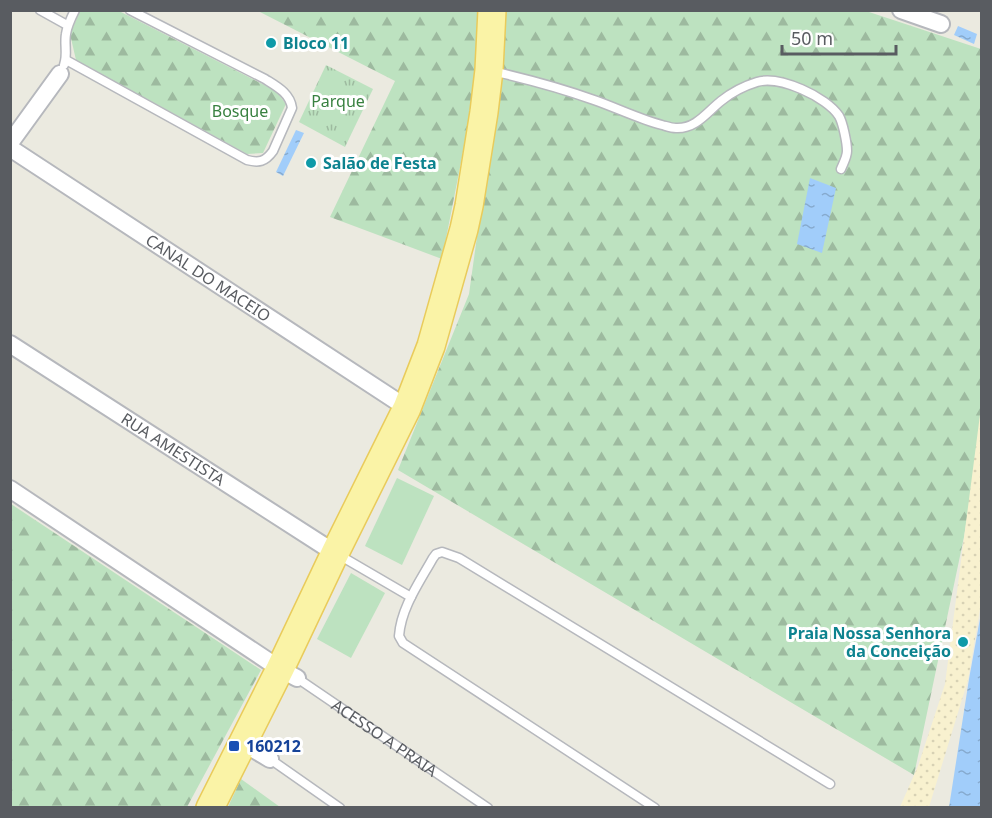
<svg xmlns="http://www.w3.org/2000/svg" width="992" height="818" viewBox="0 0 992 818" font-family="'Noto Sans',sans-serif">
<style>
.forest{fill:url(#forest-firs)}
.sand{fill:url(#sand-dots)}
.park{fill:url(#park-tufts)}
.pitch{fill:#bde2c0}
.water{fill:url(#water-ripples)}
.lines{fill:none;stroke-linecap:round;stroke-linejoin:round}
.lane-casing{stroke:#b6b8bd;stroke-width:11}
.street-casing{stroke:#b6b8bd;stroke-width:20}
.primary-casing{stroke:#e9cb5b;stroke-width:30}
.lane{stroke:#fff;stroke-width:8}
.street{stroke:#fff;stroke-width:16}
.primary{stroke:#faf3a6;stroke-width:27}
.culture-dot{fill:#0f9aa8;stroke:#fff;stroke-width:2}
.transit-dot{fill:#1a4fb4;stroke:#fff;stroke-width:2}
.labels{text-anchor:middle;dominant-baseline:central;stroke-width:6;stroke-linejoin:round;paint-order:stroke}
.culture-label{font-size:16px;font-weight:bold;fill:#0d838f;stroke:#fff;text-anchor:start}
.park-label{font-size:16px;fill:#388140;stroke:#fff}
.street-label{font-size:16px;fill:#595c61;stroke:#fff}
.transit-label{font-size:16px;font-weight:bold;fill:#164399;stroke:#fff;text-anchor:start}
</style>
<defs>
<pattern id="forest-firs" width="22" height="20" patternUnits="userSpaceOnUse" patternTransform="scale(1.5)"><rect width="22" height="20" fill="#bde2c0"/><path d="M5 1l3.5 6h-7zM16 11l3.5 6h-7z" fill="#9dba9f"/></pattern>
<pattern id="sand-dots" width="8" height="8" patternUnits="userSpaceOnUse" patternTransform="scale(1.5)"><rect width="8" height="8" fill="#f8f1cf"/><path d="M2 2h.1M6 6h.1" fill="none" stroke="#d7d1b4" stroke-width="1.8" stroke-linecap="round"/></pattern>
<pattern id="park-tufts" width="24" height="20" patternUnits="userSpaceOnUse" patternTransform="scale(1.5)"><rect width="24" height="20" fill="#bde2c0"/><path d="M3 7l-1-3M5 7V3M7 7l1-3M15 17l-1-3M17 17v-4M19 17l1-3" fill="none" stroke="#9dba9f"/></pattern>
<pattern id="water-ripples" width="26" height="14" patternUnits="userSpaceOnUse" patternTransform="scale(1.5)"><rect width="26" height="14" fill="#a1cdfa"/><path d="M2 4q2-2 4 0t4 0M15 11q2-2 4 0t4 0" fill="none" stroke="#86aace"/></pattern>
</defs>
<rect width="100%" height="100%" fill="#ebeae0"/>
<!-- forest -->
<g class="forest">
<path d="M 80,11 L 119,11 L 276,91 L 286,104 L 263,153 L 247,154 L 76,60 L 70,34 Z"/>
<path d="M 258,11 L 488,11 L 490,45 L 463,152 L 442,259 L 330,217 L 395,81 Z"/>
<path d="M 501,11 L 866,11 L 981,49 L 981,429 L 964,537 L 914,775 L 398,470 L 469,294 L 495,108 Z"/>
<path d="M 11,504 L 261,670 L 187,807 L 11,807 Z"/>
<path d="M 241,779 L 280,807 L 228,807 Z"/>
</g>
<!-- sand -->
<path class="sand" d="M 981,407 L 981,603 L 968,680 L 929,807 L 900,807 L 918,766 L 945,684 Z"/>
<!-- park -->
<path class="park" d="M 326,65 L 373,89 L 345,147 L 299,122 Z"/>
<!-- pitch -->
<g class="pitch">
<path d="M 397,478 L 434,496 L 402,565 L 365,546 Z"/>
<path d="M 351,573 L 385,593 L 351,658 L 317,639 Z"/>
</g>
<!-- water -->
<g class="water">
<path d="M 958,26 L 977,34 L 974,44 L 954,35 Z"/>
<path d="M 296,130 L 304,133 L 283,176 L 276,172 Z"/>
<path d="M 810,178 L 836,188 L 822,253 L 797,244 Z"/>
<path d="M 981,613 L 981,807 L 949,807 L 969,679 Z"/>
</g>
<g class="lines">
<!-- lane casing -->
<g class="lane-casing">
<g id="lane">
<path d="M 40,10 L 67,25"/>
<path d="M 66,60 L 247,160 C 259,163 265,162 273,151 L 292,108 C 290,93 276,86 265,79 L 130,10"/>
<path d="M 64,65 C 68,54 64,45 66,34 C 67,26 71,18 75,10"/>
<path d="M 492,71 C 527,79 561,88 594,100 C 617,108 639,119 662,125 C 666,126 671,128 676,128 C 696,129 707,112 721,101 C 732,92 744,86 757,82 C 779,75 827,97 839,116 C 843,123 847,143 847,151 C 847,157 843,164 841,169"/>
<path d="M 339,555 L 411,597"/>
<path id="s1" d="M 297,678 L 488,808"/>
<path d="M 270,759 L 340,808"/>
<path d="M 655,808 L 403,643 L 399,636 C 401,608 419,583 433,558 L 436,554 L 442,552 L 459,558 L 830,784"/>
</g>
</g>
<!-- street casing -->
<g class="street-casing">
<g id="street">
<path d="M 901,10 L 941,24"/>
<path d="M 10,143 L 60,74"/>
<path id="s2" d="M 10,148 L 407,408"/>
<path id="s3" d="M 10,344 L 335,553"/>
<path d="M 10,489 L 280,669 L 297,678"/>
<path d="M 243,743 L 270,759"/>
</g>
</g>
<!-- primary casing -->
<g class="primary-casing">
<path id="primary" d="M 210,808 L 280,669 L 335,553 L 407,408 L 431,346 L 464,229 L 469,206 L 484,112 L 489,70 L 492,10"/>
</g>
<!-- lane -->
<use href="#lane" class="lane"/>
<!-- street -->
<use href="#street" class="street"/>
<!-- primary -->
<use href="#primary" class="primary"/>
</g>
<!-- markers -->
<g class="culture-dot">
<circle cx="271" cy="43" r="6"/>
<circle cx="311" cy="163" r="6"/>
<circle cx="963" cy="642" r="6"/>
</g>
<rect class="transit-dot" x="228" y="740" width="12" height="12" rx="3"/>
<g class="labels">
<!-- culture labels -->
<g class="culture-label">
<text x="283" y="43">Bloco 11</text>
<text x="323" y="163">Salão de Festa</text>
<text x="951" y="633" text-anchor="end">Praia Nossa Senhora<tspan x="951" dy="18">da Conceição</tspan></text>
</g>
<!-- park labels -->
<g class="park-label">
<text x="338" y="101">Parque</text>
<text x="240" y="111">Bosque</text>
</g>
<!-- street labels -->
<g class="street-label">
<text stroke="none"><textPath href="#s2" startOffset="237">CANAL DO MACEIO</textPath></text>
<text stroke="none"><textPath href="#s3" startOffset="194">RUA AMESTISTA</textPath></text>
<text stroke="none"><textPath href="#s1" startOffset="106">ACESSO A PRAIA</textPath></text>
</g>
<!-- transit labels -->
<g class="transit-label">
<text x="246" y="746">160212</text>
</g>
</g>
<!-- border -->
<rect width="992" height="818" fill="none" stroke="#595c61" stroke-width="24"/>
<!-- scale -->
<path d="M782 45v9h114v-9" fill="none" stroke="#595c61" stroke-width="3"/>
<text x="791" y="45" font-size="18" fill="#595c61" stroke="#ffffff" stroke-width="4.5" paint-order="stroke">50 m</text>
</svg>
